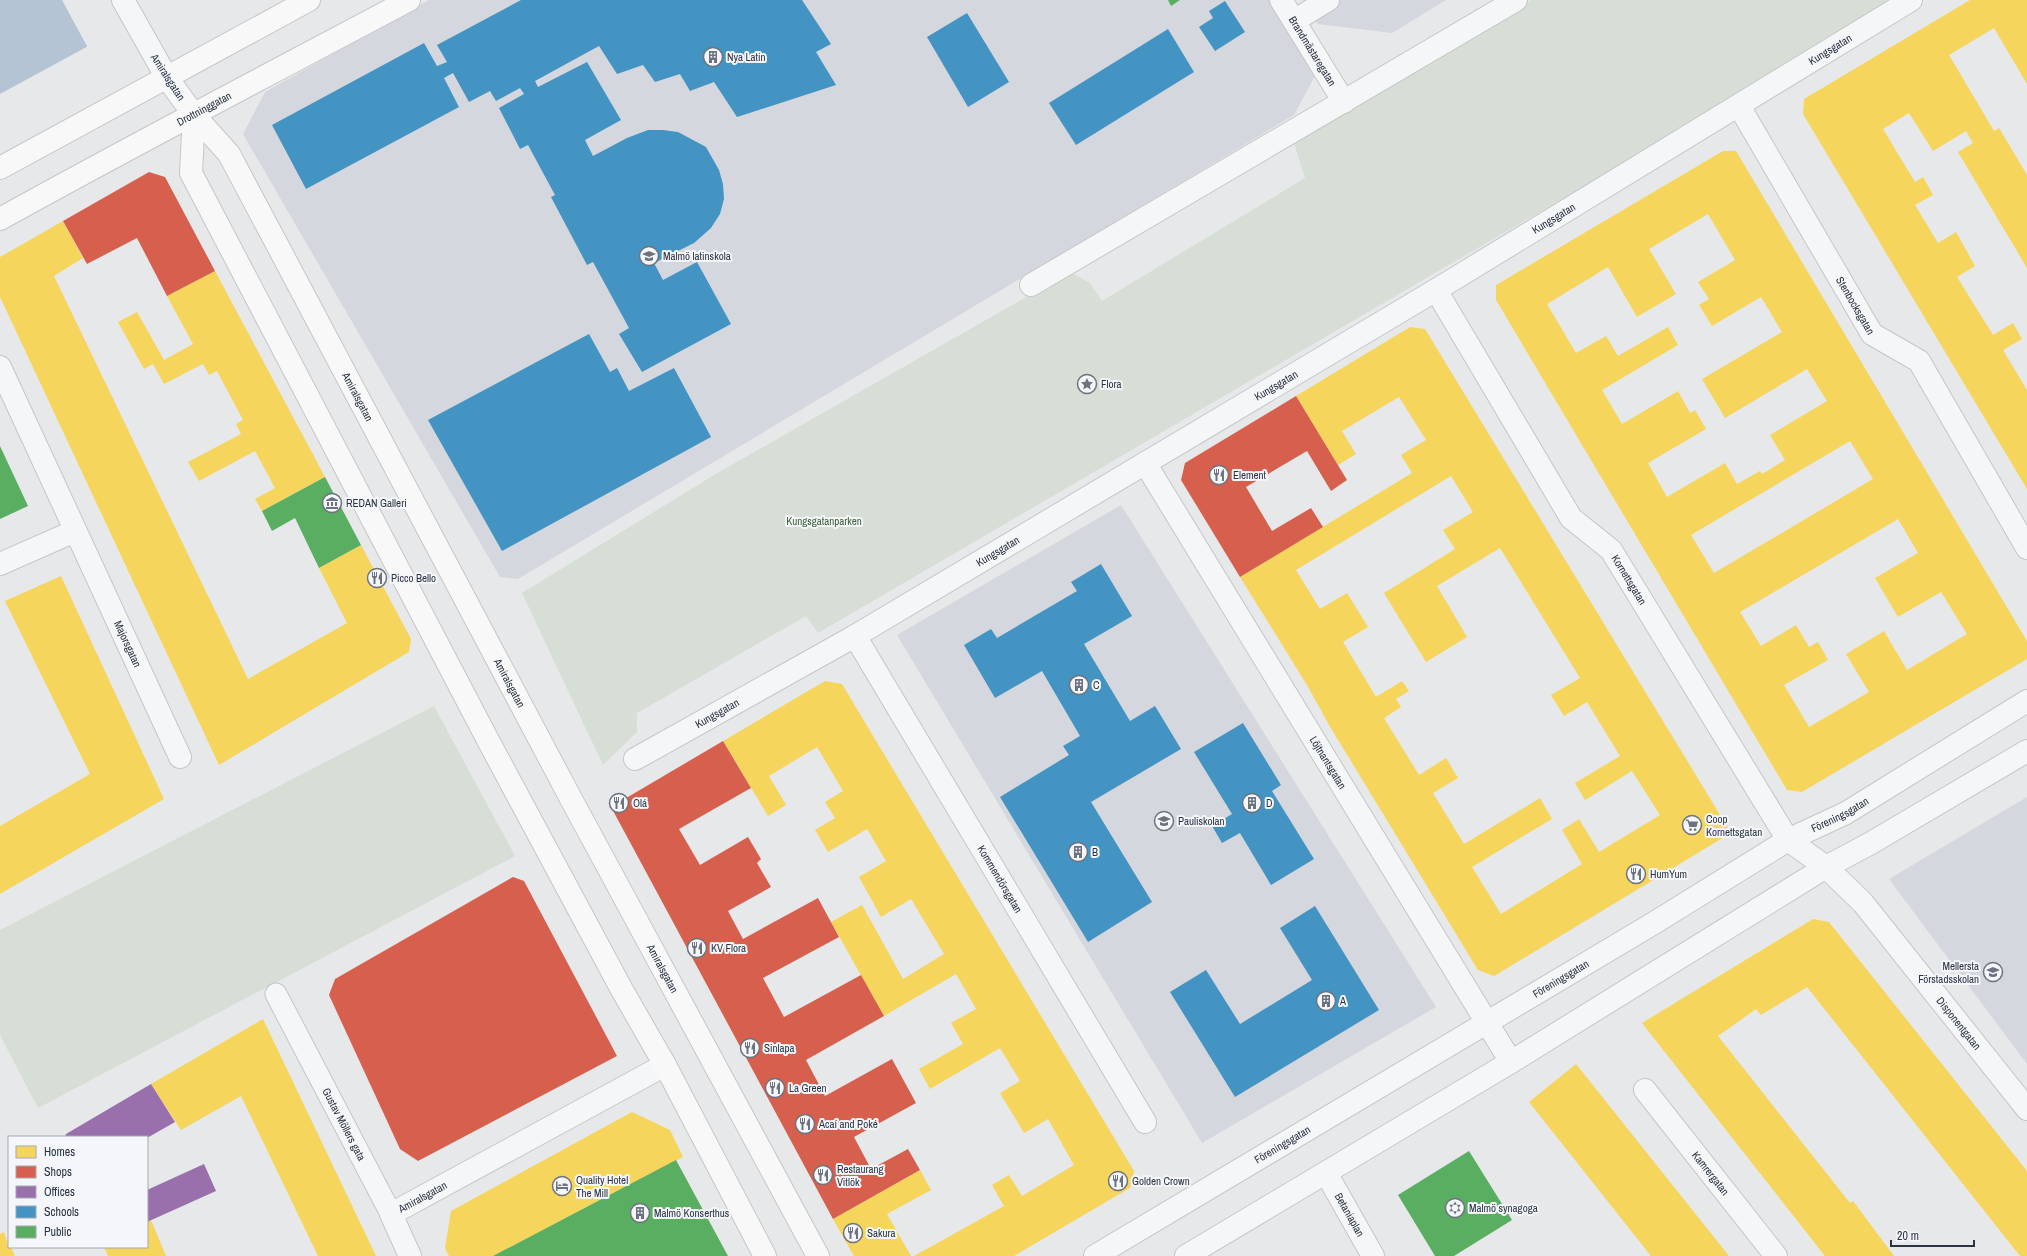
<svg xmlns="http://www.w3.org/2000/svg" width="2027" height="1256" viewBox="0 0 2027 1256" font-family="'Archivo Narrow',sans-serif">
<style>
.built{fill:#d4d7dd}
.green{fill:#d6ded6}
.water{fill:#b4c4d5}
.pier{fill:#e6e8ea}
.homes{fill:#f6d55c;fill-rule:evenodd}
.shops{fill:#d6604d}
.offices{fill:#9970ab}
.schools{fill:#4393c3}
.public{fill:#5aae61}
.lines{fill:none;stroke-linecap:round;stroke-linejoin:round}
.pedestrian-casing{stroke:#c4c6c8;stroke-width:23}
.minor-casing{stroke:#c4c6c8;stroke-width:24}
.tertiary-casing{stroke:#c4c6c8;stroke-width:24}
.secondary-casing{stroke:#c4c6c8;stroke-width:24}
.pedestrian{stroke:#f5f6f7;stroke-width:21}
.minor{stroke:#f5f6f7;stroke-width:22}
.tertiary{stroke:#f5f6f7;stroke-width:22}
.secondary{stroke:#f8f8f8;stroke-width:22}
.labels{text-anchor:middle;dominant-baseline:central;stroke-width:4;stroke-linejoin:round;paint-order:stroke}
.street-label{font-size:11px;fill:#2b3445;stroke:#f4f6f9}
.poi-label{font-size:11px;fill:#2b3445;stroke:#f4f6f9;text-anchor:start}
.park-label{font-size:11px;fill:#3f6138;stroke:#f4f6f9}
</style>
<rect width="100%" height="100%" fill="#e6e8ea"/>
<!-- built -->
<g class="built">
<path d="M 429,0 L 1270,0 L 1316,74 L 1294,115 L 518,579 L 500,577 L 243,134 L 265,92 Z"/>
<path d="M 1303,0 L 1446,0 L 1392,33 L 1318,24 Z"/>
<path d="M 1121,505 L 1436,1007 L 1202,1143 L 897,635 Z"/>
<path d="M 2027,797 L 2027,1064 L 1889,879 Z"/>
</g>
<!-- green -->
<g class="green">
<path d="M 1531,0 L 1890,0 L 1675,133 L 818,633 L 806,616 L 637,713 L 637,732 L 603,765 L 522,593 L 714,475 L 1070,272 L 1090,283 L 1102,301 L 1305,178 L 1293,140 Z"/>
<path d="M 434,706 L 515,856 L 38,1108 L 0,1035 L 0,930 Z"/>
</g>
<!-- water -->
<path class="water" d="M 0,0 L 173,0 L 0,94 Z"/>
<!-- pier -->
<path class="pier" d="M 62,0 L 175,0 L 88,48 Z"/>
<!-- homes -->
<g class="homes">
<path d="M 1970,0 L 2027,0 L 2027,84 L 1994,28 L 1949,55 L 1994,131 L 1999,128 L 2027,175 L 2027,268 L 1958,152 L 1973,143 L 1966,131 L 1933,151 L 1909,113 L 1883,129 L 1915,182 L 1923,177 L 1933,195 L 1915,205 L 1938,243 L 1956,232 L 1975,266 L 1957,277 L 1993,335 L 2013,323 L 2022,339 L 2003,350 L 2027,390 L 2027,489 L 1803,114 L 1804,99 Z"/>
<path d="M 1723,151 L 1736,151 L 2027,641 L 2027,659 L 1802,792 L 1787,790 L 1496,300 L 1496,285 ZM 1708,214 L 1735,260 L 1698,282 L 1709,299 L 1699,305 L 1712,326 L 1761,297 L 1782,332 L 1702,379 L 1725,418 L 1807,369 L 1827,401 L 1770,435 L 1785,460 L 1762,474 L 1760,471 L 1737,484 L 1725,463 L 1667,497 L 1648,463 L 1706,429 L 1695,410 L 1690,413 L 1678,391 L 1622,424 L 1602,390 L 1678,345 L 1668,327 L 1618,356 L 1606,336 L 1576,353 L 1547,304 L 1608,267 L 1637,317 L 1676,294 L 1649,249 ZM 1850,441 L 1873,479 L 1714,573 L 1691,535 ZM 1898,519 L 1918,553 L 1875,578 L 1898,617 L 1941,592 L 1967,634 L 1907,670 L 1884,631 L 1846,654 L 1869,692 L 1809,727 L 1784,685 L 1828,660 L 1818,642 L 1809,647 L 1796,625 L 1761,646 L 1740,612 Z"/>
<path d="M 63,221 L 83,258 L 54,276 L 248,679 L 347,623 L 319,568 L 361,545 L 411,639 L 409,652 L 219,765 L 0,297 L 0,257 Z"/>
<path d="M 215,271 L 325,477 L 262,511 L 255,499 L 275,488 L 255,451 L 199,481 L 188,462 L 241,434 L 236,424 L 243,420 L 217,371 L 209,375 L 203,364 L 164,384 L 153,364 L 144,369 L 118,322 L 137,312 L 164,360 L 193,344 L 167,296 Z"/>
<path d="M 1410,327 L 1425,329 L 1731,833 L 1494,976 L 1478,970 L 1329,725 L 1307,685 L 1240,577 L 1412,473 L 1401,455 L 1426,440 L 1399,397 L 1342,431 L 1356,454 L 1338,465 L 1296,396 ZM 1451,476 L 1473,512 L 1443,530 L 1455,549 L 1384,593 L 1426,662 L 1467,637 L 1437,586 L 1500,548 L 1580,678 L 1551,695 L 1564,716 L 1587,702 L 1620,756 L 1575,783 L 1585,800 L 1632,771 L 1660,815 L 1599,852 L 1579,819 L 1562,830 L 1582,864 L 1501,914 L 1472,867 L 1552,819 L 1540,798 L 1464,844 L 1433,793 L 1458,778 L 1446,758 L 1419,775 L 1384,718 L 1401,707 L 1396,699 L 1409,691 L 1402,681 L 1376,697 L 1343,642 L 1368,627 L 1347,593 L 1320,609 L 1296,570 Z"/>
<path d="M 61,576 L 164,799 L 0,894 L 0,826 L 90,774 L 5,601 Z"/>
<path d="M 825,681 L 842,684 L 1134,1171 L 1130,1188 L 1014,1256 L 914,1256 L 1004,1206 L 992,1185 L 1009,1175 L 1022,1196 L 1074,1165 L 1048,1119 L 1024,1133 L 1000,1093 L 1020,1081 L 1000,1048 L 930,1089 L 919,1069 L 963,1044 L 951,1023 L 976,1009 L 956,974 L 884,1016 L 831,922 L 862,905 L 903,979 L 944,954 L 911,899 L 881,917 L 859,877 L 886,861 L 867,829 L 828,852 L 815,830 L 835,818 L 825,802 L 843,791 L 817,747 L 769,776 L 786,805 L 768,816 L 723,741 Z"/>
<path d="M 1813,919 L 1829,922 L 2027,1171 L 2027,1256 L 2020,1256 L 1807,987 L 1761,1015 L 1756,1009 L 1718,1036 L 1850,1203 L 1853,1201 L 1894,1256 L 1825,1256 L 1642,1023 Z"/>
<path d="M 263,1019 L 376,1256 L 318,1256 L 241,1096 L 181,1130 L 151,1084 Z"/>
<path d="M 1576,1064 L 1729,1256 L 1651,1256 L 1529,1102 Z"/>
<path d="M 632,1112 L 670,1130 L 683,1157 L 493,1256 L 449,1256 L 445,1248 L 451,1211 Z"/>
<path d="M 920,1170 L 931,1190 L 887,1214 L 911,1256 L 854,1256 L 833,1219 Z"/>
<path d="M 151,1220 L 166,1256 L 108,1256 L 104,1247 L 147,1247 L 147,1222 Z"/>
<path d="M 4,1232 L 9,1247 L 11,1247 L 15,1256 L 0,1256 L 0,1234 Z"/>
</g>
<!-- shops -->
<g class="shops">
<path d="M 149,172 L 165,177 L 215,271 L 167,296 L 137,238 L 87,264 L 63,221 Z"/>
<path d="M 1296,396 L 1347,480 L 1331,491 L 1307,451 L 1246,487 L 1272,531 L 1311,508 L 1323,527 L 1240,577 L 1181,480 L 1185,463 Z"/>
<path d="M 723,741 L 751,788 L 679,829 L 700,865 L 748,837 L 761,859 L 757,863 L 771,887 L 728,911 L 743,939 L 818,898 L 839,937 L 763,978 L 784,1017 L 861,975 L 884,1016 L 806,1060 L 825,1096 L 892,1059 L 916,1103 L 854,1137 L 871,1169 L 908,1149 L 920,1170 L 833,1219 L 611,807 Z"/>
<path d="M 513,877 L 524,881 L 617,1056 L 418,1161 L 400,1149 L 329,995 L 335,979 Z"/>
</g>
<!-- offices -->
<g class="offices">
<path d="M 151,1084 L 175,1122 L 147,1138 L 65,1137 L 66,1134 Z"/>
<path d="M 204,1164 L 216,1191 L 147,1222 L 147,1190 Z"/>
</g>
<!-- schools -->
<g class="schools">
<path d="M 521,0 L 802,0 L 831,44 L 816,52 L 836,85 L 737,117 L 714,82 L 690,91 L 680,74 L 655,82 L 643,65 L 617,74 L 599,46 L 535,81 L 538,87 L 587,62 L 621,120 L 585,140 L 593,156 L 627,138 L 648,130 L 663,130 L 678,132 L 706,147 L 719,170 L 723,184 L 724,199 L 720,214 L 711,228 L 694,243 L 654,263 L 663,280 L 697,262 L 731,324 L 642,372 L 619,334 L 629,328 L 593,262 L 587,265 L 551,197 L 555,195 L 528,145 L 520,149 L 499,108 L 524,94 L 520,88 L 496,101 L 490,91 L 469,102 L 453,73 L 444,78 L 459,107 L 306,189 L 272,125 L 424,43 L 437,66 L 447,62 L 437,45 Z"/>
<path d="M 1225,1 L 1245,32 L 1215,51 L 1199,27 L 1213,18 L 1209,11 Z"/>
<path d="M 967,13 L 1009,82 L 968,107 L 927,37 Z"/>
<path d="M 1168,29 L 1194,72 L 1076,145 L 1049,103 Z"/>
<path d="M 589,334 L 610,372 L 617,368 L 629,391 L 674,368 L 711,437 L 502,551 L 428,420 Z"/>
<path d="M 1101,564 L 1132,616 L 1084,644 L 1130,721 L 1155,706 L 1181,749 L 1091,802 L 1152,902 L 1088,942 L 1000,797 L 1069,755 L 1063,746 L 1080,736 L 1042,671 L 995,698 L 964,645 L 991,629 L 997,638 L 1077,591 L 1071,582 Z"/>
<path d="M 1243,723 L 1281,785 L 1272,791 L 1314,859 L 1271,885 L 1240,833 L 1222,843 L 1212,826 L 1232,814 L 1194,752 Z"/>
<path d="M 1315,906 L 1379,1010 L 1235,1097 L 1170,992 L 1206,970 L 1240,1024 L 1312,980 L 1280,928 Z"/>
</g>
<!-- public -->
<g class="public">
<path d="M 1168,0 L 1180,0 L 1171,6 Z"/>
<path d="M 0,446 L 28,506 L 0,519 Z"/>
<path d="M 325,477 L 361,545 L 319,568 L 295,518 L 272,531 L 262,511 Z"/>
<path d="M 1469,1151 L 1512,1220 L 1454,1256 L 1435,1256 L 1398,1195 Z"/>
<path d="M 676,1160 L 728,1256 L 493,1256 Z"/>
</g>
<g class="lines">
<!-- pedestrian casing -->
<g class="pedestrian-casing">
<g id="pedestrian">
<path id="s1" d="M 276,994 L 391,1214"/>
</g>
</g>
<!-- minor casing -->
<g class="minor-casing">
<g id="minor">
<path d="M 123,0 L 167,78"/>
<path id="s2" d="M 1281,0 L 1344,102"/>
<path d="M 1294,21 L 1328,0"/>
<path id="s3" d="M 1739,106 L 1872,334 L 1919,361 L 2027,548"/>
<path d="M 1031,285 L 1516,0"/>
<path id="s4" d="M 1436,290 L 1571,518 L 1611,550 L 1788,840 L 1826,867 L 1863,903 L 2027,1109"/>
<path id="s5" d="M 0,367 L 180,757"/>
<path id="s6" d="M 1145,463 L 1511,1062"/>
<path d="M 0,564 L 75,531"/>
<path id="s7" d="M 855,636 L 1145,1122"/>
<path id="s8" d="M 635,759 L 855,636 L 1436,290 L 1911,0"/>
<path id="s9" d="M 1645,1090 L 1776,1256"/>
<path id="s10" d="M 1326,1173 L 1373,1256"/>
<path id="s11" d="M 410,1256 L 391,1214 L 665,1065"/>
</g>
</g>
<!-- tertiary casing -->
<g class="tertiary-casing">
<g id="tertiary">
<path id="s12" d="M 1095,1256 L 1654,923 L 1788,840 L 1846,813 L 2027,701"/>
<path d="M 1186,1256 L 1511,1062 L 1826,867 L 1871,843 L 2027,751"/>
</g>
</g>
<!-- secondary casing -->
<g class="secondary-casing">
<g id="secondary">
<path id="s13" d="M 167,78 L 194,115 L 229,154 L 570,797 L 818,1256"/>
<path d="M 194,115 L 191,173 L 490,744 L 622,990 L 665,1065 L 765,1256"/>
<path d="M 0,168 L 309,0"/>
<path id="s14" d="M 0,219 C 135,144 272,73 409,0"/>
</g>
</g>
<!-- pedestrian -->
<use href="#pedestrian" class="pedestrian"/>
<!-- minor -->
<use href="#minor" class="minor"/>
<!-- tertiary -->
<use href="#tertiary" class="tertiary"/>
<!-- secondary -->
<use href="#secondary" class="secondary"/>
</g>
<!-- icons -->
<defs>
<g id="building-ring" transform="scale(1)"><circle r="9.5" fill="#f4f6f9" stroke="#6c737f" stroke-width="1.5"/><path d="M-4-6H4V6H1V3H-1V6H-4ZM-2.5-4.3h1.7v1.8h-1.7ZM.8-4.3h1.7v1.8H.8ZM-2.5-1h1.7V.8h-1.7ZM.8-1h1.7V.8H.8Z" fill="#6c737f"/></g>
<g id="school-ring" transform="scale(1)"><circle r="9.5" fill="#f4f6f9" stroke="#6c737f" stroke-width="1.5"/><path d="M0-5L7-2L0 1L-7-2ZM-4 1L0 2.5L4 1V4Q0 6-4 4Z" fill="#6c737f"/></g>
<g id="sight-ring" transform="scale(1)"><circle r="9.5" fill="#f4f6f9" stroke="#6c737f" stroke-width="1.5"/><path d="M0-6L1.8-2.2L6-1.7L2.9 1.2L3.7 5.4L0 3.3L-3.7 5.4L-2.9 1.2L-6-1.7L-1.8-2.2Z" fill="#6c737f"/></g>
<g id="restaurant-ring" transform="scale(1)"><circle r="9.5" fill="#f4f6f9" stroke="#6c737f" stroke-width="1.5"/><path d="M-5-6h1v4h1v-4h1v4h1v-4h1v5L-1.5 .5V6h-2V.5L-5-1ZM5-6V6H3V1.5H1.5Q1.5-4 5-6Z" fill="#6c737f"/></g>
<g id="museum-ring" transform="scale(1)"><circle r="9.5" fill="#f4f6f9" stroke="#6c737f" stroke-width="1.5"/><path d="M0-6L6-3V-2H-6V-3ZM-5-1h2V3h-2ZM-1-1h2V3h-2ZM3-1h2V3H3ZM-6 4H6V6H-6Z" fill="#6c737f"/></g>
<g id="supermarket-ring" transform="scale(1)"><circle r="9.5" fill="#f4f6f9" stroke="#6c737f" stroke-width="1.5"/><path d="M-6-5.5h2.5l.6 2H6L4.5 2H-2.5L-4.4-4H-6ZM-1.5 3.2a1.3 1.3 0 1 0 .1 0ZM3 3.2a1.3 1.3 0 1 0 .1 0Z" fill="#6c737f"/></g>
<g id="hotel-ring" transform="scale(1)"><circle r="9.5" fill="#f4f6f9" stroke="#6c737f" stroke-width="1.5"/><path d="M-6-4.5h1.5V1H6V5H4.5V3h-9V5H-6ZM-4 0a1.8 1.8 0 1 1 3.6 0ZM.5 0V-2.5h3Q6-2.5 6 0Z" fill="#6c737f"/></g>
<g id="synagogue-ring" transform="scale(1)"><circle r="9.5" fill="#f4f6f9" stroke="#6c737f" stroke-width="1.5"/><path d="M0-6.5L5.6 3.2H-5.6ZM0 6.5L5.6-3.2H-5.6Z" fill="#6c737f"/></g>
</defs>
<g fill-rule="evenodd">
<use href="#building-ring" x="713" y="57"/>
<use href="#school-ring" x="649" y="256"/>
<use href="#sight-ring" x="1087" y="384"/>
<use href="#restaurant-ring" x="1219" y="475"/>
<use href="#museum-ring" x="332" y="503"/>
<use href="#restaurant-ring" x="377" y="578"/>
<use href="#building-ring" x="1079" y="685"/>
<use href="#restaurant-ring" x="619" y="803"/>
<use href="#building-ring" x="1252" y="803"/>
<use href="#school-ring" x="1164" y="821"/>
<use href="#supermarket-ring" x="1692" y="825"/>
<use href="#building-ring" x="1078" y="852"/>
<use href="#restaurant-ring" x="1636" y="874"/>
<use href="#restaurant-ring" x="697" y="948"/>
<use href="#school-ring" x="1993" y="972"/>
<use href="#building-ring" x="1326" y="1001"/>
<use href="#restaurant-ring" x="750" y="1048"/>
<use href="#restaurant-ring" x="775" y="1088"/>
<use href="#restaurant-ring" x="805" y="1124"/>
<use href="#restaurant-ring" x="823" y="1175"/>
<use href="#restaurant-ring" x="1118" y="1181"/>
<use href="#hotel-ring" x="562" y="1186"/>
<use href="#synagogue-ring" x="1455" y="1208"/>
<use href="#building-ring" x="640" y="1213"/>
<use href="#restaurant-ring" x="853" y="1233"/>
</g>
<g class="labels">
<!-- street labels -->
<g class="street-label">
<text stroke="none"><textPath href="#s8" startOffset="1390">Kungsgatan</textPath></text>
<text stroke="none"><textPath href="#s2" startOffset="60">Brandmästaregatan</textPath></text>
<text transform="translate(168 77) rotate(57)">Amiralsgatan</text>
<text stroke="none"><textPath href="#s14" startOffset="232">Drottninggatan</textPath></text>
<text stroke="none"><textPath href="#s8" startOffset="1066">Kungsgatan</textPath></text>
<text stroke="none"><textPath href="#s3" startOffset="231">Stenbocksgatan</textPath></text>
<text stroke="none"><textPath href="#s8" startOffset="742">Kungsgatan</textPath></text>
<text stroke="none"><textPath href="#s13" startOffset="373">Amiralsgatan</textPath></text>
<text stroke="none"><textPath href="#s8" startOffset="418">Kungsgatan</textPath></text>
<text stroke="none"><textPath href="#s4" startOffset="351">Kornettsgatan</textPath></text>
<text stroke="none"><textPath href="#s5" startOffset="305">Majorsgatan</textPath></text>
<text stroke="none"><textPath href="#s13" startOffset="697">Amiralsgatan</textPath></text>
<text stroke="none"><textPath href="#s8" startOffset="94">Kungsgatan</textPath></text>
<text stroke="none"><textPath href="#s6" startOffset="351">Löjtnantsgatan</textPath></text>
<text stroke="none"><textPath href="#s12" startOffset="866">Föreningsgatan</textPath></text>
<text stroke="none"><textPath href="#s7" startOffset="283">Kommendörsgatan</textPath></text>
<text stroke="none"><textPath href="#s13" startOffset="1021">Amiralsgatan</textPath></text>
<text stroke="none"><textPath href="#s12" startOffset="542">Föreningsgatan</textPath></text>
<text stroke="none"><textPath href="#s4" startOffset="908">Disponentgatan</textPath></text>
<text stroke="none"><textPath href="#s1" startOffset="147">Gustav Möllers gata</textPath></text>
<text stroke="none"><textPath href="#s12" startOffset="218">Föreningsgatan</textPath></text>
<text stroke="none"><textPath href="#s9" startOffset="106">Kamrergatan</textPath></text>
<text stroke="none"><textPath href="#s11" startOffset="82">Amiralsgatan</textPath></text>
<text stroke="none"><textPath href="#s10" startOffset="48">Betaniaplan</textPath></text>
</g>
<!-- poi labels -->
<g class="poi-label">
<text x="727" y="57">Nya Latin</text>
<text x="663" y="256">Malmö latinskola</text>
<text x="1101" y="384">Flora</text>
<text x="1233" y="475">Element</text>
<text x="346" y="503">REDAN Galleri</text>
<text x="391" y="578">Picco Bello</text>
<text x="1093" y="685">C</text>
<text x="633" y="803">Olá</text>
<text x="1266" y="803">D</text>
<text x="1706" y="819">Coop<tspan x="1706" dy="13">Kornettsgatan</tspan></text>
<text x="1178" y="821">Pauliskolan</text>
<text x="1092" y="852">B</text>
<text x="1650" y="874">HumYum</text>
<text x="711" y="948">KV Flora</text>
<text x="1979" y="966" text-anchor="end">Mellersta<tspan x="1979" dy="13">Förstadsskolan</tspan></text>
<text x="1340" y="1001">A</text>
<text x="764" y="1048">Sinlapa</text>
<text x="789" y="1088">La Green</text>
<text x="819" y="1124">Acaí and Poké</text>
<text x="837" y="1169">Restaurang<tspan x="837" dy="13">Vitlök</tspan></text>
<text x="576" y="1180">Quality Hotel<tspan x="576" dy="13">The Mill</tspan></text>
<text x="1132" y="1181">Golden Crown</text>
<text x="1469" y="1208">Malmö synagoga</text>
<text x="654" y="1213">Malmö Konserthus</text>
<text x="867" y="1233">Sakura</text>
</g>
<!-- park labels -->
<g class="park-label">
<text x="824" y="521">Kungsgatanparken</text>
</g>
</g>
<!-- legend -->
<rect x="8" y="1136" width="140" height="112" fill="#f4f6f9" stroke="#a4a8b1"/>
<rect x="16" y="1146" width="20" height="12" fill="#f6d55c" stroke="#a4a8b1"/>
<text x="44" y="1156" font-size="12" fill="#2b3445">Homes</text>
<rect x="16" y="1166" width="20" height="12" fill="#d6604d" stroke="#a4a8b1"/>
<text x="44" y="1176" font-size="12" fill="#2b3445">Shops</text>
<rect x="16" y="1186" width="20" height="12" fill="#9970ab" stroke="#a4a8b1"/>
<text x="44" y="1196" font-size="12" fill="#2b3445">Offices</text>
<rect x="16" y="1206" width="20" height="12" fill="#4393c3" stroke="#a4a8b1"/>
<text x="44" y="1216" font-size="12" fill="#2b3445">Schools</text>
<rect x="16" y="1226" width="20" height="12" fill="#5aae61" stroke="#a4a8b1"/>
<text x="44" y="1236" font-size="12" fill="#2b3445">Public</text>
<!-- scale -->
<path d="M1891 1240v6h83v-6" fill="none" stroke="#2b3445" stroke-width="2"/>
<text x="1897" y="1240" font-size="12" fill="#2b3445" stroke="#f4f6f9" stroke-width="3" paint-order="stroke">20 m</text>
</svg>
